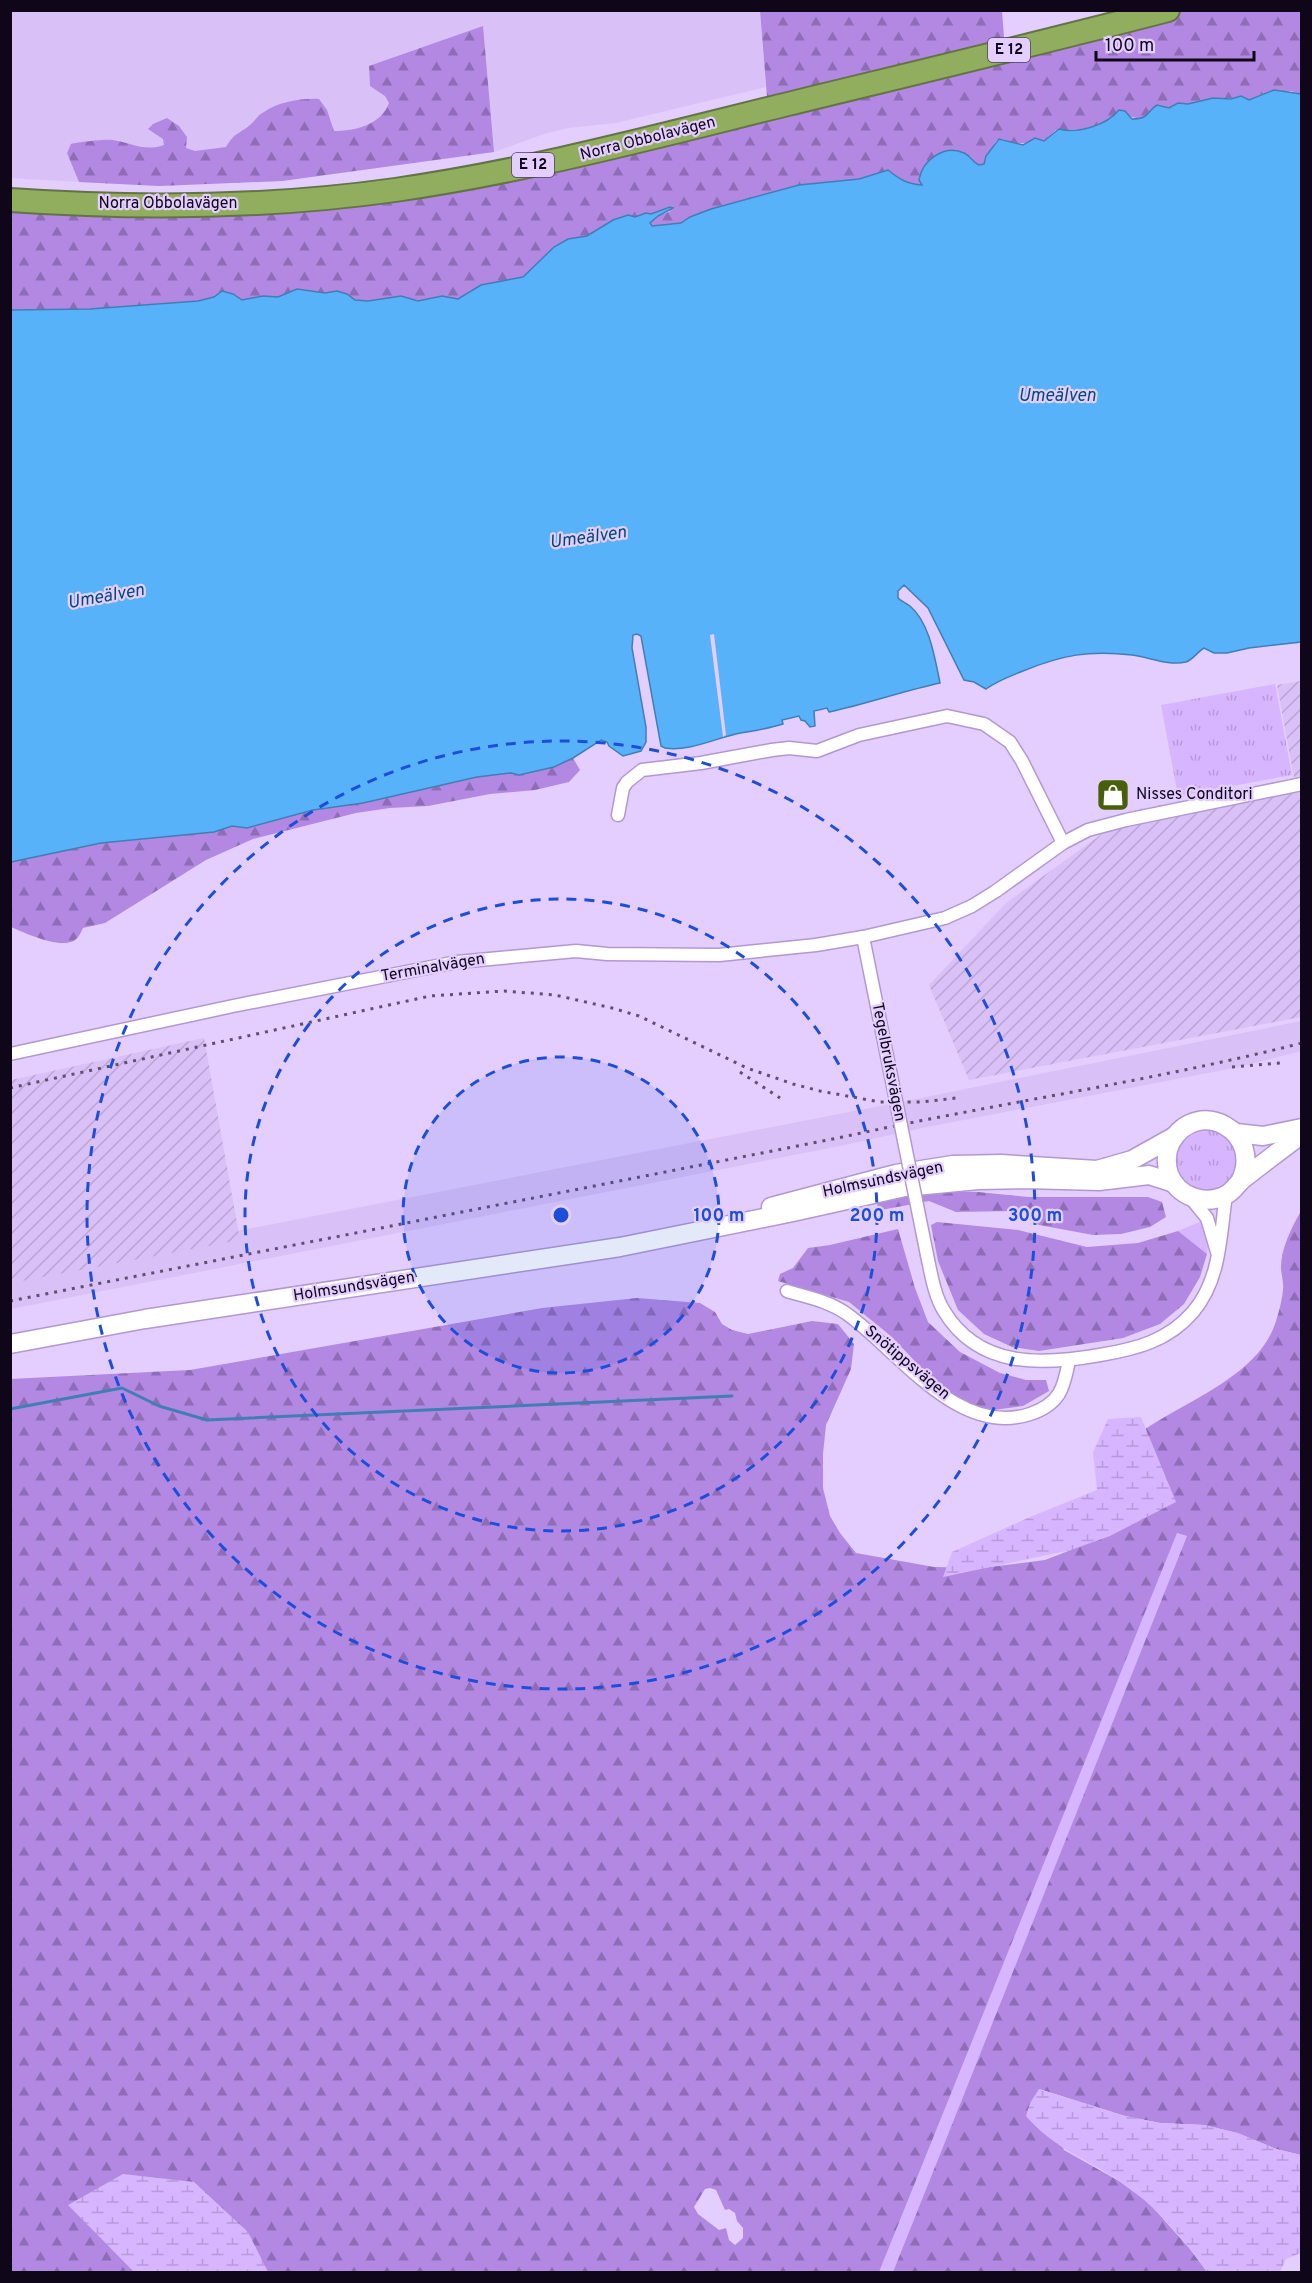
<svg xmlns="http://www.w3.org/2000/svg" width="1312" height="2283" viewBox="0 0 1312 2283" font-family="Overpass,sans-serif">
<style>
.built{fill:#d9c1f7}
.industrial{fill:url(#industrial-furrows)}
.grass{fill:#d7b5ff}
.forest{fill:url(#forest-firs);fill-rule:evenodd}
.wetland{fill:url(#wetland-marsh)}
.park{fill:url(#park-tufts)}
.water{fill:#57b2f9;stroke:#427eb6;stroke-width:1.5}
.pier{fill:#e3ceff}
.lines{fill:none;stroke-linecap:round;stroke-linejoin:round}
.stream{stroke:#427eb6;stroke-width:3}
.street-casing{stroke:#b298d2;stroke-width:15}
.secondary-casing{stroke:#b298d2;stroke-width:21}
.highway-casing{stroke:#647346;stroke-width:26}
.street{stroke:#fff;stroke-width:12}
.secondary{stroke:#fff;stroke-width:18}
.highway{stroke:#91ad5e;stroke-width:22}
.rail{stroke:#5e506f;stroke-width:3;stroke-dasharray:3 6;stroke-linecap:butt}
.street-bridge-casing{stroke:#b298d2;stroke-width:15;stroke-linecap:butt}
.street-bridge{stroke:#fff;stroke-width:12}
.ring{fill:none;stroke:#1d4ed8;stroke-width:3;stroke-dasharray:10 8}
.labels{text-anchor:middle;dominant-baseline:central;stroke-width:4.5;stroke-linejoin:round;paint-order:stroke}
.shield{fill:#e3ceff;stroke:#4f425f;stroke-width:1.5}
.shield-label{font-size:15px;font-weight:bold;fill:#10061a}
.street-label{font-size:16px;fill:#10061a;stroke:#e3ceff}
.poi-label{font-size:16px;fill:#10061a;stroke:#e3ceff;text-anchor:start}
.water-label{font-size:18px;font-style:italic;fill:#004a77;stroke:#e3ceff}
.centre{fill:#1d4ed8;stroke:#e3ceff;stroke-width:3}
.ring-label{font-size:18px;text-anchor:middle;font-weight:bold;fill:#1d4ed8;stroke:#e3ceff;stroke-width:4.5;stroke-linejoin:round;paint-order:stroke}
</style>
<defs>
<pattern id="industrial-furrows" width="10" height="10" patternUnits="userSpaceOnUse" patternTransform="scale(1.5)"><rect width="10" height="10" fill="#d9c1f7"/><path d="M-1 1l2-2M0 10L10 0M9 11l2-2" fill="none" stroke="#b9a4d3"/></pattern>
<pattern id="forest-firs" width="22" height="20" patternUnits="userSpaceOnUse" patternTransform="scale(1.5)"><rect width="22" height="20" fill="#b288e2"/><path d="M5 1l3.5 6h-7zM16 11l3.5 6h-7z" fill="#8f6db6"/></pattern>
<pattern id="wetland-marsh" width="20" height="14" patternUnits="userSpaceOnUse" patternTransform="scale(1.5)"><rect width="20" height="14" fill="#d7b5ff"/><path d="M1 5h8M5 5V1M11 12h8M15 12V8" fill="none" stroke="#b89ada"/></pattern>
<pattern id="park-tufts" width="24" height="20" patternUnits="userSpaceOnUse" patternTransform="scale(1.5)"><rect width="24" height="20" fill="#d7b5ff"/><path d="M3 7l-1-3M5 7V3M7 7l1-3M15 17l-1-3M17 17v-4M19 17l1-3" fill="none" stroke="#b89ada"/></pattern>
</defs>
<rect width="100%" height="100%" fill="#e3ceff"/>
<!-- built -->
<g class="built">
<path d="M 11,11 L 760,11 L 766,87 L 616,123 L 568,128 L 544,134 L 494,152 L 282,181 L 159,186 L 25,179 L 11,178 Z"/>
<path d="M 1301,1021 L 1301,1051 L 1239,1067 L 927,1127 L 840,1146 L 11,1309 L 11,1275 L 921,1098 Z"/>
</g>
<!-- industrial -->
<g class="industrial">
<path d="M 1301,681 L 1301,1017 L 969,1080 L 929,985 L 1006,903 L 1135,810 L 1294,778 L 1277,685 Z"/>
<path d="M 204,1038 L 240,1240 L 11,1283 L 11,1080 Z"/>
</g>
<!-- grass -->
<g class="grass">
<path d="M 1202,1221 L 1209,1240 L 1207,1254 L 1178,1231 Z"/>
<path d="M 1176,1533 L 1187,1536 L 893,2272 L 879,2272 Z"/>
</g>
<!-- forest -->
<g class="forest">
<path d="M 760,11 L 1002,11 L 1005,50 L 1168,11 L 1301,11 L 1301,94 L 1291,91 L 1262,94 L 1249,100 L 1238,98 L 1213,98 L 1188,104 L 1178,103 L 1169,108 C 1155,110 1159,105 1148,117 C 1135,120 1130,117 1119,110 C 1104,129 1079,130 1056,130 L 1044,141 C 1026,140 1021,148 1003,139 L 996,141 L 984,164 L 975,164 L 970,156 L 929,161 L 920,175 L 922,185 C 908,184 899,179 888,170 L 859,179 L 799,185 L 711,209 L 690,217 L 681,223 L 652,226 L 650,223 L 658,216 L 671,211 L 659,211 L 655,213 L 635,217 L 628,215 L 613,220 L 587,236 L 568,239 L 554,247 L 523,277 L 468,294 L 458,299 L 442,296 L 418,301 L 401,296 L 368,301 L 355,300 L 347,294 L 337,291 L 325,293 L 297,289 L 278,297 L 263,296 L 242,300 L 233,294 L 222,291 L 214,297 L 198,301 L 90,309 L 11,310 L 10,200 L 350,196 L 768,109 Z"/>
<path d="M 483,26 L 494,152 L 282,181 L 159,186 L 79,182 L 67,153 L 71,144 C 79,142 105,139 113,140 C 131,143 145,152 164,145 L 163,139 L 148,129 L 153,124 L 167,118 L 179,126 L 187,137 L 186,148 L 195,151 L 226,147 C 235,132 238,135 250,125 C 255,121 258,115 264,112 C 278,102 302,98 319,99 L 327,110 L 334,131 C 355,131 381,125 389,103 L 385,96 L 370,86 L 369,66 Z"/>
<path d="M 573,758 L 580,770 L 569,782 L 535,790 L 490,794 L 428,806 L 390,808 L 356,813 L 253,839 L 206,860 L 105,923 L 83,928 C 81,932 79,937 75,940 C 61,950 25,933 11,927 L 11,862 L 101,843 L 214,832 L 232,826 L 247,827 L 313,810 L 363,803 L 477,777 L 511,773 L 519,775 L 554,767 Z"/>
<path d="M 923,1191 L 978,1192 L 1028,1197 L 1148,1197 L 1162,1202 L 1166,1217 L 1150,1227 L 1121,1234 L 1093,1235 L 1039,1225 L 1016,1211 L 956,1212 L 929,1201 L 876,1211 L 878,1201 Z"/>
<path d="M 1301,1211 L 1301,2155 L 1276,2149 L 1237,2133 L 1204,2125 L 1160,2123 L 1125,2116 L 1039,2089 L 1064,2150 L 1119,2181 L 1149,2203 L 1190,2249 L 1207,2272 L 893,2272 L 1187,1536 L 1177,1533 L 879,2272 L 11,2272 L 10,1379 L 190,1370 L 542,1308 L 637,1298 L 700,1303 L 715,1312 L 722,1324 L 732,1330 L 748,1334 L 812,1321 L 838,1324 L 854,1344 L 851,1369 L 826,1425 L 823,1454 L 823,1488 L 830,1516 L 840,1533 L 856,1553 L 934,1567 L 982,1568 L 1045,1560 L 1071,1550 L 1137,1435 C 1181,1402 1259,1378 1276,1321 C 1279,1312 1282,1300 1283,1290 C 1284,1282 1281,1274 1281,1267 C 1281,1248 1292,1227 1301,1211 ZM 710,2188 L 716,2190 L 725,2210 L 729,2209 L 735,2213 L 737,2221 L 743,2228 L 743,2238 L 735,2245 L 729,2240 L 726,2228 L 719,2230 L 698,2214 L 694,2207 L 705,2189 Z"/>
<path d="M 937,1222 L 1018,1230 L 1087,1247 L 1138,1243 L 1178,1231 L 1207,1254 L 1200,1277 L 1184,1304 L 1160,1324 L 1123,1338 L 1039,1351 L 1012,1347 L 984,1334 L 958,1310 L 938,1261 L 931,1225 Z"/>
<path d="M 898,1229 L 915,1288 L 928,1322 L 960,1352 L 1000,1373 L 1026,1380 L 1046,1380 L 1049,1391 L 1023,1406 L 986,1411 L 950,1394 L 927,1374 L 892,1337 L 849,1302 L 778,1281 L 780,1274 L 793,1268 L 808,1248 L 830,1245 Z"/>
</g>
<!-- wetland -->
<g class="wetland">
<path d="M 1141,1417 L 1176,1502 L 1110,1536 L 1071,1550 L 943,1577 L 952,1552 L 1030,1517 L 1097,1490 L 1093,1452 L 1108,1419 Z"/>
<path d="M 1039,2089 L 1125,2116 L 1160,2123 L 1204,2125 L 1238,2133 L 1276,2149 L 1301,2155 L 1301,2253 L 1286,2259 L 1280,2272 L 1207,2272 C 1183,2238 1156,2206 1121,2182 C 1087,2159 1053,2148 1026,2116 L 1030,2103 Z"/>
<path d="M 123,2174 L 194,2182 L 248,2232 L 268,2272 L 134,2272 L 68,2205 Z"/>
</g>
<!-- park -->
<g class="park">
<path d="M 1275,684 L 1292,775 L 1178,796 L 1161,705 Z"/>
<circle cx="1207" cy="1160" r="30"/>
</g>
<!-- water -->
<path class="water" d="M 1274,90 L 1301,94 L 1301,642 L 1249,648 L 1227,653 L 1214,653 L 1204,648 C 1197,652 1194,659 1186,662 C 1168,666 1149,657 1132,655 C 1089,650 1062,655 1023,671 C 1010,676 997,681 986,689 L 974,682 L 964,680 L 928,608 L 904,585 L 898,591 L 898,598 C 901,601 906,603 910,606 C 930,623 935,659 940,683 C 903,691 866,704 829,712 L 827,708 L 814,711 L 815,726 L 810,727 L 805,721 L 801,720 L 799,716 L 782,720 L 783,724 C 767,729 752,731 736,734 C 714,739 687,752 665,748 L 661,746 L 641,636 L 637,634 L 633,635 L 632,648 L 646,727 L 646,742 L 641,751 L 623,756 L 609,746 L 607,742 L 601,740 L 573,758 L 554,767 L 519,775 L 511,773 L 477,777 L 363,803 L 313,810 L 247,828 L 232,826 L 214,832 L 101,843 L 11,862 L 11,310 L 90,309 L 198,301 L 214,297 L 222,291 L 233,294 L 242,300 L 263,296 L 278,297 L 297,289 L 325,293 L 337,291 L 347,294 L 355,300 L 368,301 L 401,296 L 418,301 L 442,296 L 458,299 L 481,285 L 523,277 L 554,247 L 568,239 L 587,236 L 613,220 L 628,215 L 635,217 L 646,213 L 651,214 L 670,207 L 673,208 L 658,216 L 650,223 L 652,226 L 681,223 L 690,217 L 711,209 L 799,185 L 859,179 L 888,170 C 899,179 907,184 922,185 L 919,180 C 922,160 945,144 964,153 C 971,156 972,162 979,165 L 984,164 L 986,156 L 999,139 L 1023,145 L 1035,138 L 1044,141 L 1059,129 C 1078,134 1107,125 1119,110 L 1125,111 L 1132,119 C 1150,119 1146,112 1157,105 L 1169,108 L 1178,103 L 1188,104 L 1213,98 L 1231,99 L 1241,96 L 1249,100 Z"/>
<!-- pier -->
<path class="pier" d="M 714,634 L 726,735 L 723,737 L 710,635 Z"/>
<g class="lines">
<!-- stream -->
<path class="stream" d="M 10,1409 L 122,1388 L 159,1406 L 207,1420 L 732,1396"/>
<!-- street casing -->
<g class="street-casing">
<g id="street">
<path d="M 618,815 L 623,788 L 627,782 L 642,770 L 701,763 L 772,750 L 789,748 L 817,751 L 859,735 L 947,716 L 984,724 L 1010,742 L 1022,761 L 1063,843"/>
<path d="M 863,937 L 890,1071"/>
<path d="M 10,1054 L 233,1006 L 457,962 L 576,951 L 607,954 L 719,955 L 816,945 L 863,937 L 945,918 L 972,906 L 996,891 L 1063,843 L 1088,830 L 1126,820 L 1302,784"/>
<path d="M 1189,1196 L 1207,1218 L 1217,1252"/>
<path d="M 927,1255 C 931,1273 934,1295 944,1311 C 979,1369 1043,1365 1100,1355 C 1136,1349 1168,1341 1193,1312 C 1221,1279 1220,1235 1226,1195"/>
<path d="M 787,1291 C 807,1297 829,1301 847,1314 C 898,1350 958,1438 1030,1414 C 1060,1404 1064,1388 1069,1360"/>
</g>
</g>
<!-- secondary casing -->
<g class="secondary-casing">
<g id="secondary">
<path d="M 1236,1133 L 1263,1136 L 1302,1128"/>
<path d="M 1240,1182 C 1265,1132 1198,1095 1171,1142 C 1166,1152 1166,1164 1169,1174 C 1178,1197 1205,1206 1226,1195 C 1233,1191 1237,1184 1243,1179 C 1262,1164 1282,1149 1302,1134"/>
<path d="M 771,1207 L 896,1174 L 953,1165 L 1001,1164 L 1097,1170 L 1132,1160 L 1175,1136"/>
<path d="M 10,1344 L 145,1319 L 620,1247 L 793,1212 L 905,1187 L 978,1180 L 1026,1179 L 1099,1181 L 1149,1175 L 1174,1183"/>
</g>
</g>
<!-- highway casing -->
<g class="highway-casing">
<path id="highway" d="M 10,200 C 139,209 267,208 395,190 C 528,171 658,136 788,104 C 915,73 1041,43 1168,10"/>
</g>
<!-- street -->
<use href="#street" class="street"/>
<!-- secondary -->
<use href="#secondary" class="secondary"/>
<!-- highway -->
<use href="#highway" class="highway"/>
<!-- rail -->
<g class="rail">
<path d="M 1232,1067 L 1280,1063"/>
<path d="M 740,1072 L 780,1098"/>
<path d="M 10,1088 L 430,996 L 504,991 L 555,995 L 612,1008 L 639,1016 L 747,1068 L 793,1084 L 820,1091 L 880,1102 L 922,1102 L 956,1098"/>
<path d="M 10,1301 L 838,1138 C 992,1104 1149,1082 1302,1043"/>
</g>
<!-- street-bridge casing -->
<g class="street-bridge-casing">
<path id="street-bridge" d="M 890,1071 L 927,1255"/>
</g>
<!-- street-bridge -->
<use href="#street-bridge" class="street-bridge"/>
</g>
<!-- distance rings -->
<circle cx="561" cy="1215" r="158" fill="#1d4ed8" fill-opacity=".12"/>
<g class="ring">
<circle cx="561" cy="1215" r="158"/>
<circle cx="561" cy="1215" r="316"/>
<circle cx="561" cy="1215" r="474"/>
</g>
<!-- icons -->
<defs>
<g id="shop-square" transform="scale(1.725)"><rect x="-9" y="-9" width="18" height="18" rx="4" fill="#485f0a" stroke="#e3ceff"/><path d="M-5-2.5h2.3a2.7 3.5 0 0 1 5.4 0H5L5.5 6h-11ZM-1.5-2.5h3a1.5 2.3 0 0 0-3 0Z" fill="#fff"/></g>
</defs>
<g fill-rule="evenodd">
<use href="#shop-square" x="1113" y="795"/>
</g>
<g class="labels">
<!-- shield labels -->
<g class="shield">
<rect x="988" y="38" width="42" height="24" rx="4.5"/>
<rect x="512" y="153" width="42" height="24" rx="4.5"/>
</g>
<g class="shield-label">
<text x="1009" y="50">E 12</text>
<text x="533" y="165">E 12</text>
</g>
<!-- street labels -->
<g class="street-label">
<text transform="translate(648 139) rotate(-14)">Norra Obbolavägen</text>
<text x="168" y="204">Norra Obbolavägen</text>
<text transform="translate(433 968) rotate(-10)">Terminalvägen</text>
<text transform="translate(888 1062) rotate(79)">Tegelbruksvägen</text>
<text transform="translate(883 1180) rotate(-12)">Holmsundsvägen</text>
<text transform="translate(354 1287) rotate(-9)">Holmsundsvägen</text>
<text transform="translate(907 1363) rotate(40)">Snötippsvägen</text>
</g>
<!-- poi labels -->
<g class="poi-label">
<text x="1136" y="795">Nisses Conditori</text>
</g>
<!-- water labels -->
<g class="water-label">
<text x="1057" y="396">Umeälven</text>
<text transform="translate(588 538) rotate(-8)">Umeälven</text>
<text transform="translate(106 597) rotate(-10)">Umeälven</text>
</g>
</g>
<circle cx="561" cy="1215" r="9" class="centre"/>
<g class="ring-label">
<text x="719" y="1221">100 m</text>
<text x="877" y="1221">200 m</text>
<text x="1035" y="1221">300 m</text>
</g>
<!-- border -->
<rect width="1312" height="2283" fill="none" stroke="#10061a" stroke-width="24"/>
<!-- scale -->
<path d="M1096 51v9h158v-9" fill="none" stroke="#10061a" stroke-width="3"/>
<text x="1105" y="51" font-size="18" fill="#10061a" stroke="#e3ceff" stroke-width="4.5" paint-order="stroke">100 m</text>
</svg>
